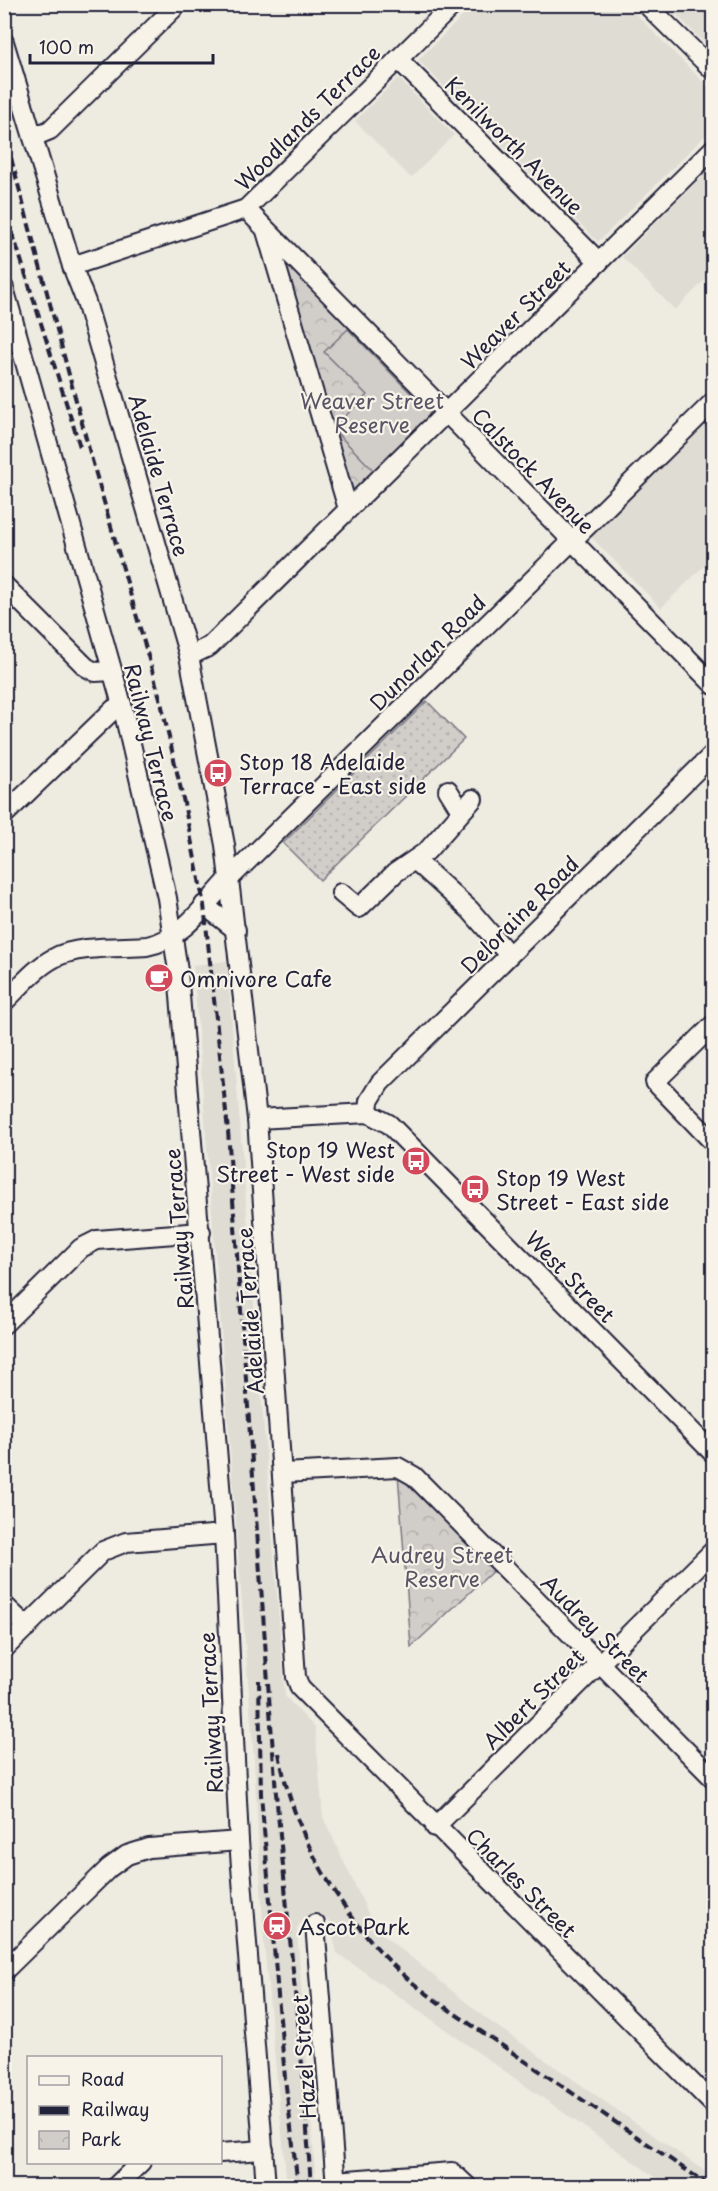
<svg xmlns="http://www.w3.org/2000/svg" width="718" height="2191" viewBox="0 0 718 2191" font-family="'Playpen Sans',sans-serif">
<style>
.built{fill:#dfdcd4}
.grass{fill:url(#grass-dots);stroke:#7a7882;stroke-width:1.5}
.park{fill:url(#park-crowns);stroke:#7a7882;stroke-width:1.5}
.pitch{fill:#d1cdc9;stroke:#7a7882;stroke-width:1.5}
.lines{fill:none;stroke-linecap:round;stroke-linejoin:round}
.minor-casing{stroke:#22223b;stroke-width:22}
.minor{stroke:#f7f3e8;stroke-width:18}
.rail{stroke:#22223b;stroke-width:4;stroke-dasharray:9 4.5;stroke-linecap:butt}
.labels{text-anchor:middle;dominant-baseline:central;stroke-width:4.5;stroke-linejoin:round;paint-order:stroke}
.street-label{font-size:21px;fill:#22223b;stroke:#f7f3e8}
.park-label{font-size:21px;fill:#575566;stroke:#f7f3e8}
.poi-label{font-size:21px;fill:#22223b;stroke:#f7f3e8;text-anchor:start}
</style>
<defs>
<pattern id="grass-dots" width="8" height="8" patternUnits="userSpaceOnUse" patternTransform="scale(1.5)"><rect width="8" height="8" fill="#d1cdc9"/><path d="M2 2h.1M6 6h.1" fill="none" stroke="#b3b0ae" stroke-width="1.8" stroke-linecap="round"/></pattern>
<pattern id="park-crowns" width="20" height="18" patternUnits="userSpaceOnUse" patternTransform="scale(1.5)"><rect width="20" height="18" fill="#d1cdc9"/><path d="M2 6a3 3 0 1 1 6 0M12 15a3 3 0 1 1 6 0" fill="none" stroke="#b3b0ae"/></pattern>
</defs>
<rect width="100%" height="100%" fill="#eeebe1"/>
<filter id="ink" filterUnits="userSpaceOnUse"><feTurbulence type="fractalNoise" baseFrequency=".0167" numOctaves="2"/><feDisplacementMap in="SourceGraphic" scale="12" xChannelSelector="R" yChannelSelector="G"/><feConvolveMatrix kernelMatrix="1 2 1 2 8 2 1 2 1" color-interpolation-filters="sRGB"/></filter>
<g filter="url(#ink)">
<!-- built -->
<g class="built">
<path d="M 474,5 L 627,5 L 713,92 L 713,128 L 598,242 L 418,60 Z"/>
<path d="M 667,5 L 713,5 L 713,52 Z"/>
<path d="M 398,78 L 454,135 L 411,178 L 355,121 Z"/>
<path d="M 713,165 L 713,272 L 675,310 L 622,257 Z"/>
<path d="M 713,415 L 713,557 L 661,608 L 590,536 Z"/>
<path d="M 227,961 L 285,1696 L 315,1728 L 323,1817 L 375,1928 L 488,2020 L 713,2177 L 713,2186 L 668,2186 L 337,1953 L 329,1920 L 300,1923 L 297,1930 L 316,2186 L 287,2186 L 264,1943 L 254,1759 L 193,965 Z"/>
</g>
<!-- grass -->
<path class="grass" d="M 427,701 L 464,739 L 320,880 L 283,843 Z"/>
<!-- park -->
<g class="park">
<path d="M 279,253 L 436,413 L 349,496 Z"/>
<path d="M 398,1474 L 409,1479 L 495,1569 L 411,1647 Z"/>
</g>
<!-- pitch -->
<path class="pitch" d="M 348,329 L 429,412 L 430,418 L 375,472 L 336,432 L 334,427 L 367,395 L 324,352 Z"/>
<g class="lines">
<!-- minor casing -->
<g class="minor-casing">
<g id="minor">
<path d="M 646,4 L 714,71"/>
<path d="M 4,42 L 72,266 L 86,302 L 189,656 L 225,845 L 257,1119 L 296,1677 L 300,1688 L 714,2105"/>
<path d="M 398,59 L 599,262"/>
<path d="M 33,137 L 50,130 L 178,4"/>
<path d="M 246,209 L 714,685"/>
<path d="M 266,231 L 348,509"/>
<path d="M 72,266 L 246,209 L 454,4"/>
<path d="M 4,288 L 122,705 L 167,898 L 178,971 L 224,1534 L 239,1841 L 266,2186"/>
<path d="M 4,585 L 86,667 L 95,672 L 112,671"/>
<path d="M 189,656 L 210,646 L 714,148"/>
<path d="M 448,790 L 461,811"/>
<path d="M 4,815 L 114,709 L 122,705"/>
<path d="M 415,860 L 470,910 L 509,955"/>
<path d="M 341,893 L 359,908 L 395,873 L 427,851 L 473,799"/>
<path d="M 204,905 L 236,930"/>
<path d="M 4,1002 C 20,987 35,968 54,958 C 77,945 121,948 147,946 C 182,940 206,903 229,879 L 714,401"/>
<path d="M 714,1024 L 655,1082 L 714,1143"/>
<path d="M 368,1113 L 369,1101 L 380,1083 L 714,753"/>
<path d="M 257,1119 L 368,1113 L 389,1124 L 714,1454"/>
<path d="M 4,1324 L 81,1248 L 97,1240 L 201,1232"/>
<path d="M 283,1473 L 398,1467 L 414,1476 L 714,1779"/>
<path d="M 4,1605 L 27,1627"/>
<path d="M 4,1649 L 103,1551 L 126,1542 L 224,1534"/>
<path d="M 435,1827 L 714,1550"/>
<path d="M 315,1924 L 336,2186"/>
<path d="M 4,1971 L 109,1868 L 127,1855 L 149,1848 L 239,1841"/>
<path d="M 220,2153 L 264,2150"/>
<path d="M 335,2181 L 452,2172 L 467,2186"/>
<path d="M 116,2186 L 141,2162"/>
</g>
</g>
<!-- minor -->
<use href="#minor" class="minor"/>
<!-- rail -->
<g class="rail">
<path d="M 4,132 L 90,453 L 160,698 L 184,803 L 204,905 L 228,1131 L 276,1793 L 303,2075 L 311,2186"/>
<path d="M 4,206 L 81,450"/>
<path d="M 259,1680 L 261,1794 L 285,2078 L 298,2186"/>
<path d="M 279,1753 C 293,1834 339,1911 396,1968 C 409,1981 425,1992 439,2003 L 710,2186"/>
</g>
</g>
</g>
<!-- icons -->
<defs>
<g id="bus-disc" transform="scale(1.5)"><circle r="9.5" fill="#d1495b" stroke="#f7f3e8"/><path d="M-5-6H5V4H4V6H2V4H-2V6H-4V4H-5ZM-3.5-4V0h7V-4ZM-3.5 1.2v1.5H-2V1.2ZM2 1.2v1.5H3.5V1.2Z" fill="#fff"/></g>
<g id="cafe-disc" transform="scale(1.5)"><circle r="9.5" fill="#d1495b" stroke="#f7f3e8"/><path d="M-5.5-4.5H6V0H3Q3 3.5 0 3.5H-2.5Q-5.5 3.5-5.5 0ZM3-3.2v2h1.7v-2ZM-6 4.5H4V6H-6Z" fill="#fff"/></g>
<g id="station-disc" transform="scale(1.5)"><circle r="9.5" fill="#d1495b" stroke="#f7f3e8"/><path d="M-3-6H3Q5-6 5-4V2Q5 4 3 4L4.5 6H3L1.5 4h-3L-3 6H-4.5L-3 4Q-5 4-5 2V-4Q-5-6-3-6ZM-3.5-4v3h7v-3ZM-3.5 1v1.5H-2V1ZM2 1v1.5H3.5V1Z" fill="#fff"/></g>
</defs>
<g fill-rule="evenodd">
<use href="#bus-disc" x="218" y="773"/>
<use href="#cafe-disc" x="159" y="978"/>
<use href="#bus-disc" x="416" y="1161"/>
<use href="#bus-disc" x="475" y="1189"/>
<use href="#station-disc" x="277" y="1926"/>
</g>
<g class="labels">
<!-- street labels -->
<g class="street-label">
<text transform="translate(307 117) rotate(-45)">Woodlands Terrace</text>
<text transform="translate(515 145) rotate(45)">Kenilworth Avenue</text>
<text transform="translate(515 314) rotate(-45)">Weaver Street</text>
<text transform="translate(534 470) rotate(46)">Calstock Avenue</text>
<text transform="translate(160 475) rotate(74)">Adelaide Terrace</text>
<text transform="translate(427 652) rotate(-45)">Dunorlan Road</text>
<text transform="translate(152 742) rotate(76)">Railway Terrace</text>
<text transform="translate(519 914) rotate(-45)">Deloraine Road</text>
<text transform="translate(178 1229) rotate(-95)">Railway Terrace</text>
<text transform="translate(571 1276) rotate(46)">West Street</text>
<text transform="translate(249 1311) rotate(-94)">Adelaide Terrace</text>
<text transform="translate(596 1628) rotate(45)">Audrey Street</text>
<text transform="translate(533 1698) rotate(-45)">Albert Street</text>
<text transform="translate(210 1713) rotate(-93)">Railway Terrace</text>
<text transform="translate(522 1882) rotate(45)">Charles Street</text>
<text transform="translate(303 2057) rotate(-94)">Hazel Street</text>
</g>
<!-- park labels -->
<g class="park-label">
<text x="372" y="400">Weaver Street<tspan x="372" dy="24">Reserve</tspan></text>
<text x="442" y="1554">Audrey Street<tspan x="442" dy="24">Reserve</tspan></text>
</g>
<!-- poi labels -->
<g class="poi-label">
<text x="239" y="761">Stop 18 Adelaide<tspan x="239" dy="24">Terrace - East side</tspan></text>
<text x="180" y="978">Omnivore Cafe</text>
<text x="395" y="1149" text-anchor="end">Stop 19 West<tspan x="395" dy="24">Street - West side</tspan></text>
<text x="496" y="1177">Stop 19 West<tspan x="496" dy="24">Street - East side</tspan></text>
<text x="298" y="1926">Ascot Park</text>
</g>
</g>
<!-- margin -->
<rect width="718" height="2191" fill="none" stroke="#f7f3e8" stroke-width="24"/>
<rect x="12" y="12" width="694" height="2167" fill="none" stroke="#22223b" stroke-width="2" filter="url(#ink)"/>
<!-- legend -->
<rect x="27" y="2056" width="195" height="108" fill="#f7f3e8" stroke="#a29fa3" stroke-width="1.5"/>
<rect x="39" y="2076" width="30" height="9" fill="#f7f3e8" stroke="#a29fa3" stroke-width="1.5"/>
<text x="81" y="2086" font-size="18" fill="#22223b">Road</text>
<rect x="39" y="2106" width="30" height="9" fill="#22223b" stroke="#a29fa3" stroke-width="1.5"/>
<text x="81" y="2116" font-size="18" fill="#22223b">Railway</text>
<rect x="39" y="2131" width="30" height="18" fill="url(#park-crowns)" stroke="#a29fa3" stroke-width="1.5"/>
<text x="81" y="2146" font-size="18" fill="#22223b">Park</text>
<!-- scale -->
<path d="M30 54v9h183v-9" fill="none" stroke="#22223b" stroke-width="3"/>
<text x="39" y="54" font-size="18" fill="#22223b" stroke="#f7f3e8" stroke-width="4.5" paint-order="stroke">100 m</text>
</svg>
